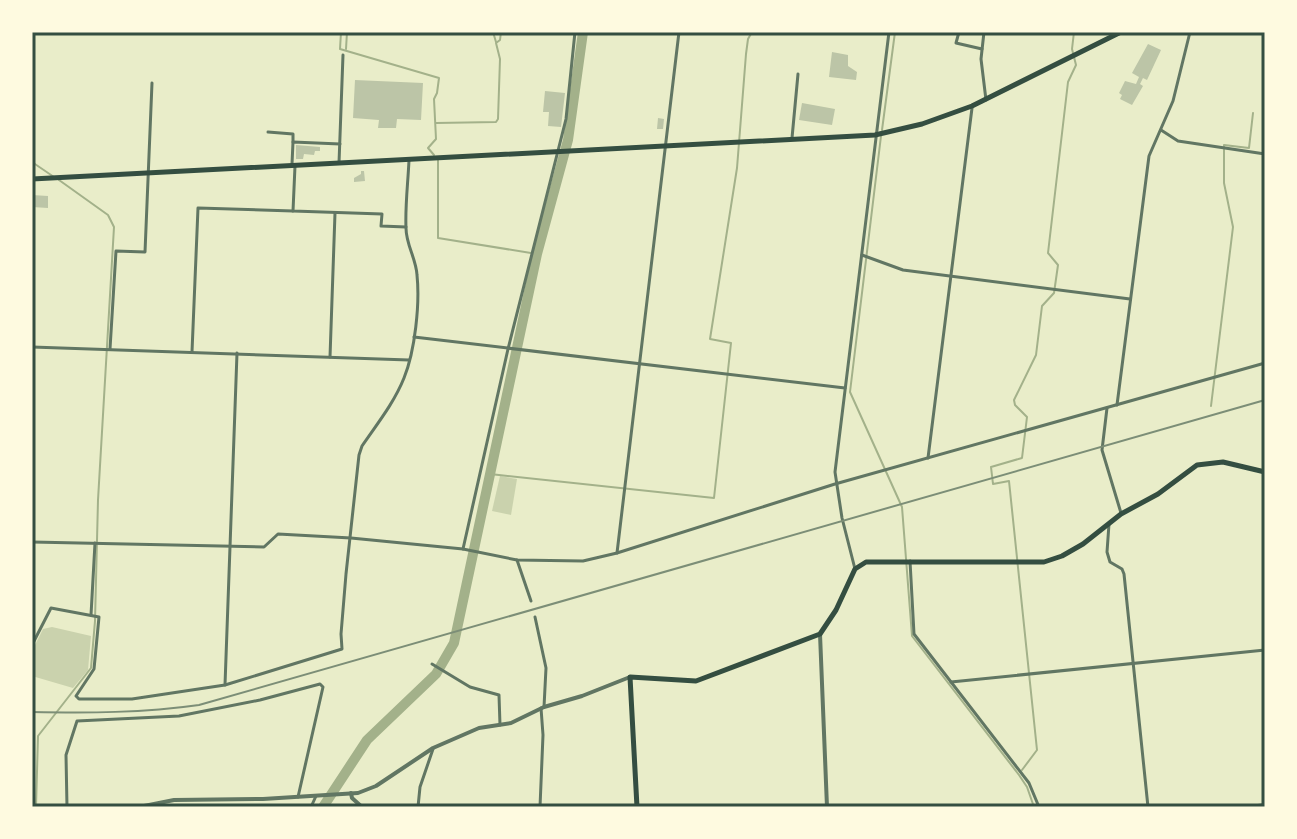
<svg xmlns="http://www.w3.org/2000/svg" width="1297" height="839" viewBox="0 0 1297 839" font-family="Inter,sans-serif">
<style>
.green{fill:#cad2ad}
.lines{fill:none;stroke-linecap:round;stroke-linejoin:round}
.stream{stroke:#a3b18a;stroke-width:2}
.river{stroke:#a3b18a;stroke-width:10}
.building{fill:#bcc5a7}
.minor{stroke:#617663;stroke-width:3}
.tertiary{stroke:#617663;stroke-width:4}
.primary{stroke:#344e41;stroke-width:5}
.trunk{stroke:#344e41;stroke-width:5}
.rail{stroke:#7c8e77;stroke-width:2}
.neatline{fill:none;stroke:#344e41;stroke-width:3}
</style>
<rect width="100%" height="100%" fill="#e9edc9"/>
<!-- green -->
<g class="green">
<path d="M 500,476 L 517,479 L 511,515 L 492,511 Z"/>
<path d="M 52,627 L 91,636 L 88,670 L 73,688 L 32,676 L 32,651 L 43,629 Z"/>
</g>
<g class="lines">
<!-- stream -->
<g class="stream">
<path d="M 341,32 L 340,49 L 439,78 L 437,93 L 434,99 L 436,139 L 428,148 L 434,155"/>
<path d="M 400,32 L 429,32"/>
<path d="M 493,32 L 496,42"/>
<path d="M 346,49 L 347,32"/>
<path d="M 436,123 L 496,122 L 498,119 L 500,59 L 496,43 L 500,40 L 501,32"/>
<path d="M 882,130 L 895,32"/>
<path d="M 881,136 L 850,392 L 902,507 L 912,636 L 1019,775 L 1027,787 L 1034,807"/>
<path d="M 438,160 L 438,238 L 537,254"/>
<path d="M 32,162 L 54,177"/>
<path d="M 1211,406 L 1233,227 L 1224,183 L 1224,145 L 1249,148 L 1253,113"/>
<path d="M 490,474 L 714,498 L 731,343 L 710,339 L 737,168 L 746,54 L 748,39 L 752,32"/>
<path d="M 1022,770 L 1037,750 L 1009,481 L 993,484 L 991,467 L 1022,458 L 1027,417 L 1015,405 L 1014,400 L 1036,355 L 1042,306 L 1054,293 L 1058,265 L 1048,253 L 1068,82 L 1076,65 L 1072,49 L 1074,32"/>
<path d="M 36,807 L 38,736 L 91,668 L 95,621 L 98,500 L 114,227 L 108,215 L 59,180"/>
</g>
<!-- river -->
<path class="river" d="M 323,807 L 367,740 L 436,674 L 454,643 L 537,254 L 568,140 L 583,32"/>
</g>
<!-- building -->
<g class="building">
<path d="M 1148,44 L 1161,50 L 1147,80 L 1143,78 L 1140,84 L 1143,86 L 1132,105 L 1120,99 L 1122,95 L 1119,93 L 1125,81 L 1136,84 L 1139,77 L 1132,73 Z"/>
<path d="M 832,52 L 848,55 L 848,66 L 857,72 L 856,80 L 829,77 Z"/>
<path d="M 355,80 L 423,83 L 421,120 L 397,119 L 396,128 L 378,128 L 379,120 L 353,118 Z"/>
<path d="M 545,91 L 565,93 L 561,127 L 548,126 L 549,112 L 543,112 Z"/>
<path d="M 802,103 L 835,109 L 832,125 L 799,120 Z"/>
<path d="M 658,118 L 664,119 L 663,129 L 657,129 Z"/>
<path d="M 296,145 L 320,147 L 320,151 L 315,151 L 314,155 L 304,154 L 303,159 L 296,159 Z"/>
<path d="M 361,171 L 364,171 L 365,181 L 354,182 L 354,178 L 361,174 Z"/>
<path d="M 32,195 L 48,196 L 48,208 L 32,207 Z"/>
</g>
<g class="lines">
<!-- minor -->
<g class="minor">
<path d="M 959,32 L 956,43 L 982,49"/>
<path d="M 984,32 L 981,59 L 986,100"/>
<path d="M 1161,130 L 1178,141 L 1265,154"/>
<path d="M 268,132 L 293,134 L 293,142"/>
<path d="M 792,138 L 798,74"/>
<path d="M 339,163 L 343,55"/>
<path d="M 292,164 L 293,142 L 340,144"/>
<path d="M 295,166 L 293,211 L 382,214 L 381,226 L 406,227"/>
<path d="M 862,255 L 903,270 L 1130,299"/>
<path d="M 414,337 L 845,388"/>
<path d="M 32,347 L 409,360"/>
<path d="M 110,349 L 116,251 L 145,252 L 152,83"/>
<path d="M 192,352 L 198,208 L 293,211"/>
<path d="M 330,357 L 335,213"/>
<path d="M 1117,405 L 1149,156 L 1173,101 L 1190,32"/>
<path d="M 1107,408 L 1102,450 L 1121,513"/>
<path d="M 928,458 L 972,108"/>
<path d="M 1109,524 L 1107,552 L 1110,562 L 1122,569 L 1124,574 L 1148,807"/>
<path d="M 32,542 L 264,547 L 278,534 L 351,538 L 463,549 L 517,560 L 583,561 L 617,553 L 835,484 L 1265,363"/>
<path d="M 463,549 L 508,349 L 566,119 L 575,32"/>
<path d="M 617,553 L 679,32"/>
<path d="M 517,560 L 531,601"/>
<path d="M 910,561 L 914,634 L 1029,783 L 1039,807"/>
<path d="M 855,569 L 842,518 L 835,472 L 889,32"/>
<path d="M 91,615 L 95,543"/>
<path d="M 535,617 L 546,668 L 544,707"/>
<path d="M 32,645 L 51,608 L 99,617 L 94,669 L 76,696 L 79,699 L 132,699 L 225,685 L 342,649 L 341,634 L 346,574 L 359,455 L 362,446 C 377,424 394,403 404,378 C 415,351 420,304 417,275 C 416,258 406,245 406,228 C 405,206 408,183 409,160"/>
<path d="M 432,664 L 470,687 L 499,695 L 500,725"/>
<path d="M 951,682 L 1265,650"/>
<path d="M 225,685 L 237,353"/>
<path d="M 67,807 L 66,755 L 77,721 L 179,716 L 260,700 L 320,684 L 323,687 L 298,797"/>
<path d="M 311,807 L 316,796"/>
<path d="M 418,807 L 420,787 L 433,749"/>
<path d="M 540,807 L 543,735 L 541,708"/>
</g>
<!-- tertiary -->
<g class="tertiary">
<path d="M 820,634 L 827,807"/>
<path d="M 351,793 L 352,798 L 362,807"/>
<path d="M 139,807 L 174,800 L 263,799 L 358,793 L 376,786 L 433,748 L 479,728 L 511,723 L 544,707 L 582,696 L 630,677"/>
<path d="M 1251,807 L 1265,805"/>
</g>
<!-- primary -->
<path class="primary" d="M 637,807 L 630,677 L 696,681 L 820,634 L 836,610 L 855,569 L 866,562 L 1044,562 L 1062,556 L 1083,544 L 1121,514 L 1158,494 L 1197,465 L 1223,462 L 1265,472"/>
<!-- trunk -->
<path class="trunk" d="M 32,179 L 875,135 L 922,124 L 972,106 L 1121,32"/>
<!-- rail -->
<path class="rail" d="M 32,712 C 88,713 143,713 199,705 L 1265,400"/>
</g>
<!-- border -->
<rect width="1297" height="839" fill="none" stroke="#fefae0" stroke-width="68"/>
<rect x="34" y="34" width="1229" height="771" class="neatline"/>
</svg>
